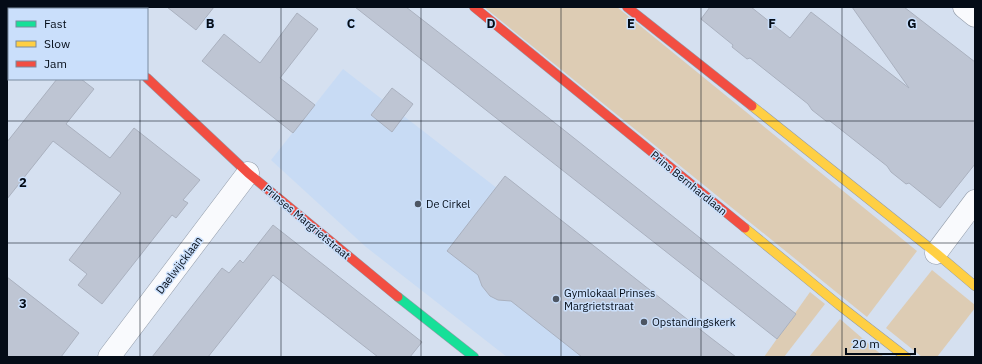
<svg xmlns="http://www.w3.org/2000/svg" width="982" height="364" viewBox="0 0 982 364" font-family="'IBM Plex Sans',sans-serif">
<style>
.built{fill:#c8dbf4}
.green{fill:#ddccb4}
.building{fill:#bec5d3;stroke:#aab1bf}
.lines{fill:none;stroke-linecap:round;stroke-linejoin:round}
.street-casing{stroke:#939caa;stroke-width:23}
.fast-casing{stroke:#939caa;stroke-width:10}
.slow-casing{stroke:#939caa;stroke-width:10}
.jam-casing{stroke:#939caa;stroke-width:10}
.street{stroke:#f9fafd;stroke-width:22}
.fast{stroke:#16e098;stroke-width:9}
.slow{stroke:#ffcf43;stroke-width:9}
.jam{stroke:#f24e42;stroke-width:9}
.grid{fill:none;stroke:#040c17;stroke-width:1;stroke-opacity:0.55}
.poi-dot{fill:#4d5663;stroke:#cadffb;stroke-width:1.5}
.labels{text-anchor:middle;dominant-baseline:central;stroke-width:3;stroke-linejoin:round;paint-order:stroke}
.street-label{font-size:11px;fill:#040c17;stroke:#cadffb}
.poi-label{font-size:11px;fill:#040c17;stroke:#cadffb;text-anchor:start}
.grid-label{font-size:13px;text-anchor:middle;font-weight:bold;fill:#040c17;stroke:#cadffb;stroke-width:3;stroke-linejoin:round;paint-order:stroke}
</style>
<rect width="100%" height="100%" fill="#d5e0f0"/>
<!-- built -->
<path class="built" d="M 343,69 L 639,298 L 592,357 L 507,357 L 366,247 L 271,160 Z"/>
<!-- green -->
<g class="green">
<path d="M 484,7 L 617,7 L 917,251 L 867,317 Z"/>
<path d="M 932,270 L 975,305 L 975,308 L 937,357 L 922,357 L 886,328 Z"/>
<path d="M 810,292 L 825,304 L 784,357 L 764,357 Z"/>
<path d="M 840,319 L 884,357 L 809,357 Z"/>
</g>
<!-- building -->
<g class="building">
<path d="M 167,7 L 214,7 L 196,30 Z"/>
<path d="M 355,7 L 406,7 L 550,119 L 796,314 L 777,339 Z"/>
<path d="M 710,7 L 751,7 L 790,38 L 811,12 L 909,88 L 852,7 L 904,7 L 975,62 L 975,164 L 940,208 L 909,183 L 906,184 L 891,172 L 887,166 L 830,121 L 826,121 L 812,110 L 808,104 L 750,58 L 747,59 L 732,47 L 733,45 L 701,19 Z"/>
<path d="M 297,13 L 318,29 L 280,78 L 315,105 L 293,133 L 202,61 L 224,34 L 260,63 Z"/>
<path d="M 57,79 L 81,79 L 94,89 L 66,124 L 110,158 L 134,128 L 200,180 L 183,200 L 188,203 L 176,218 L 172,215 L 102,304 L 78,285 L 87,274 L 69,260 L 121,193 L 53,141 L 7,199 L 7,142 Z"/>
<path d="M 392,88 L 413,104 L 392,132 L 371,115 Z"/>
<path d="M 505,176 L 711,338 L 736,357 L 582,357 L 511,301 L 498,300 L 490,296 L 482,286 L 478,275 L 447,251 Z"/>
<path d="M 273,225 L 422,342 L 410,357 L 378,357 L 273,275 L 208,357 L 152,357 L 222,268 L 229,273 L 240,260 L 243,263 Z"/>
<path d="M 7,277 L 79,333 L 61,357 L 7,357 Z"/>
</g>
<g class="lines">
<!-- street casing -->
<g class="street-casing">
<g id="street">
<path d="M 71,7 L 73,9"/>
<path d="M 964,7 L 975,16"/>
<path d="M 31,9 L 33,7"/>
<path d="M 7,38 L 9,36"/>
<path d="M 936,253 L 975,201"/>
<path d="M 109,357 L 248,173"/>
</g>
</g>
<!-- fast casing -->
<g class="fast-casing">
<path id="fast" d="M 398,297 L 474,357"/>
</g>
<!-- slow casing -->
<g class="slow-casing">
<g id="slow">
<path d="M 752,106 L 936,253 L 975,286"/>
<path d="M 745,228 L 839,305 L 906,357"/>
</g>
</g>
<!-- jam casing -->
<g class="jam-casing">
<g id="jam">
<path d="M 474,7 L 745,228"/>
<path d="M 627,7 L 752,106"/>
<path d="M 147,78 L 248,173 L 398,297"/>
</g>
</g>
<!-- street -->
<use href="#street" class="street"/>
<!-- fast -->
<use href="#fast" class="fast"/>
<!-- slow -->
<use href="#slow" class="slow"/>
<!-- jam -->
<use href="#jam" class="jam"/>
</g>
<!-- grid -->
<path class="grid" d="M 140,7 L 140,9M 281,7 L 281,357M 421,7 L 421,357M 561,7 L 561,357M 701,7 L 701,357M 842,7 L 842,357M 140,79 L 140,357M 7,121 L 975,121M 7,243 L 975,243"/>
<!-- markers -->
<g class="poi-dot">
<circle cx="418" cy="204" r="4"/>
<circle cx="556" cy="299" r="4"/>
<circle cx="644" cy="322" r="4"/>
</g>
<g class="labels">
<!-- street labels -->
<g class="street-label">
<text transform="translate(689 183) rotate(39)">Prins Bernhardlaan</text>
<text transform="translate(307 222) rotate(40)">Prinses Margrietstraat</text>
<text transform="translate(179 265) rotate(-53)">Daelwijcklaan</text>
</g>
<!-- poi labels -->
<g class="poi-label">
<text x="426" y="204">De Cirkel</text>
<text x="564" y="293">Gymlokaal Prinses<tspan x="564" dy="13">Margrietstraat</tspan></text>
<text x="652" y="322">Opstandingskerk</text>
</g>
</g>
<g class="grid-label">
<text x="210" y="28">B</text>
<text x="351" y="28">C</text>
<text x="491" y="28">D</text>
<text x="631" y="28">E</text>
<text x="772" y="28">F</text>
<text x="912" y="28">G</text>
<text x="23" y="187">2</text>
<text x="23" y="308">3</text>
</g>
<!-- border -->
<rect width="982" height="364" fill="none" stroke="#040c17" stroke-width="16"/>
<!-- legend -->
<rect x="8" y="8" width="140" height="72" fill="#cadffb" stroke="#7b8ba0"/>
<rect x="16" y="21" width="20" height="6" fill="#16e098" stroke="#7b8ba0"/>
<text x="44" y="28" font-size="12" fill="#040c17">Fast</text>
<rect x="16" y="41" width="20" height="6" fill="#ffcf43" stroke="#7b8ba0"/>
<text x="44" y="48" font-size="12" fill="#040c17">Slow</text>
<rect x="16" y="61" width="20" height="6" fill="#f24e42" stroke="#7b8ba0"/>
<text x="44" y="68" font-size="12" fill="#040c17">Jam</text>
<!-- scale -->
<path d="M846 348v6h69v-6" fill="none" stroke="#040c17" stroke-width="2"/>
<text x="852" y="348" font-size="12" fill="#040c17" stroke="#cadffb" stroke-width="3" paint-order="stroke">20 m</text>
</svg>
